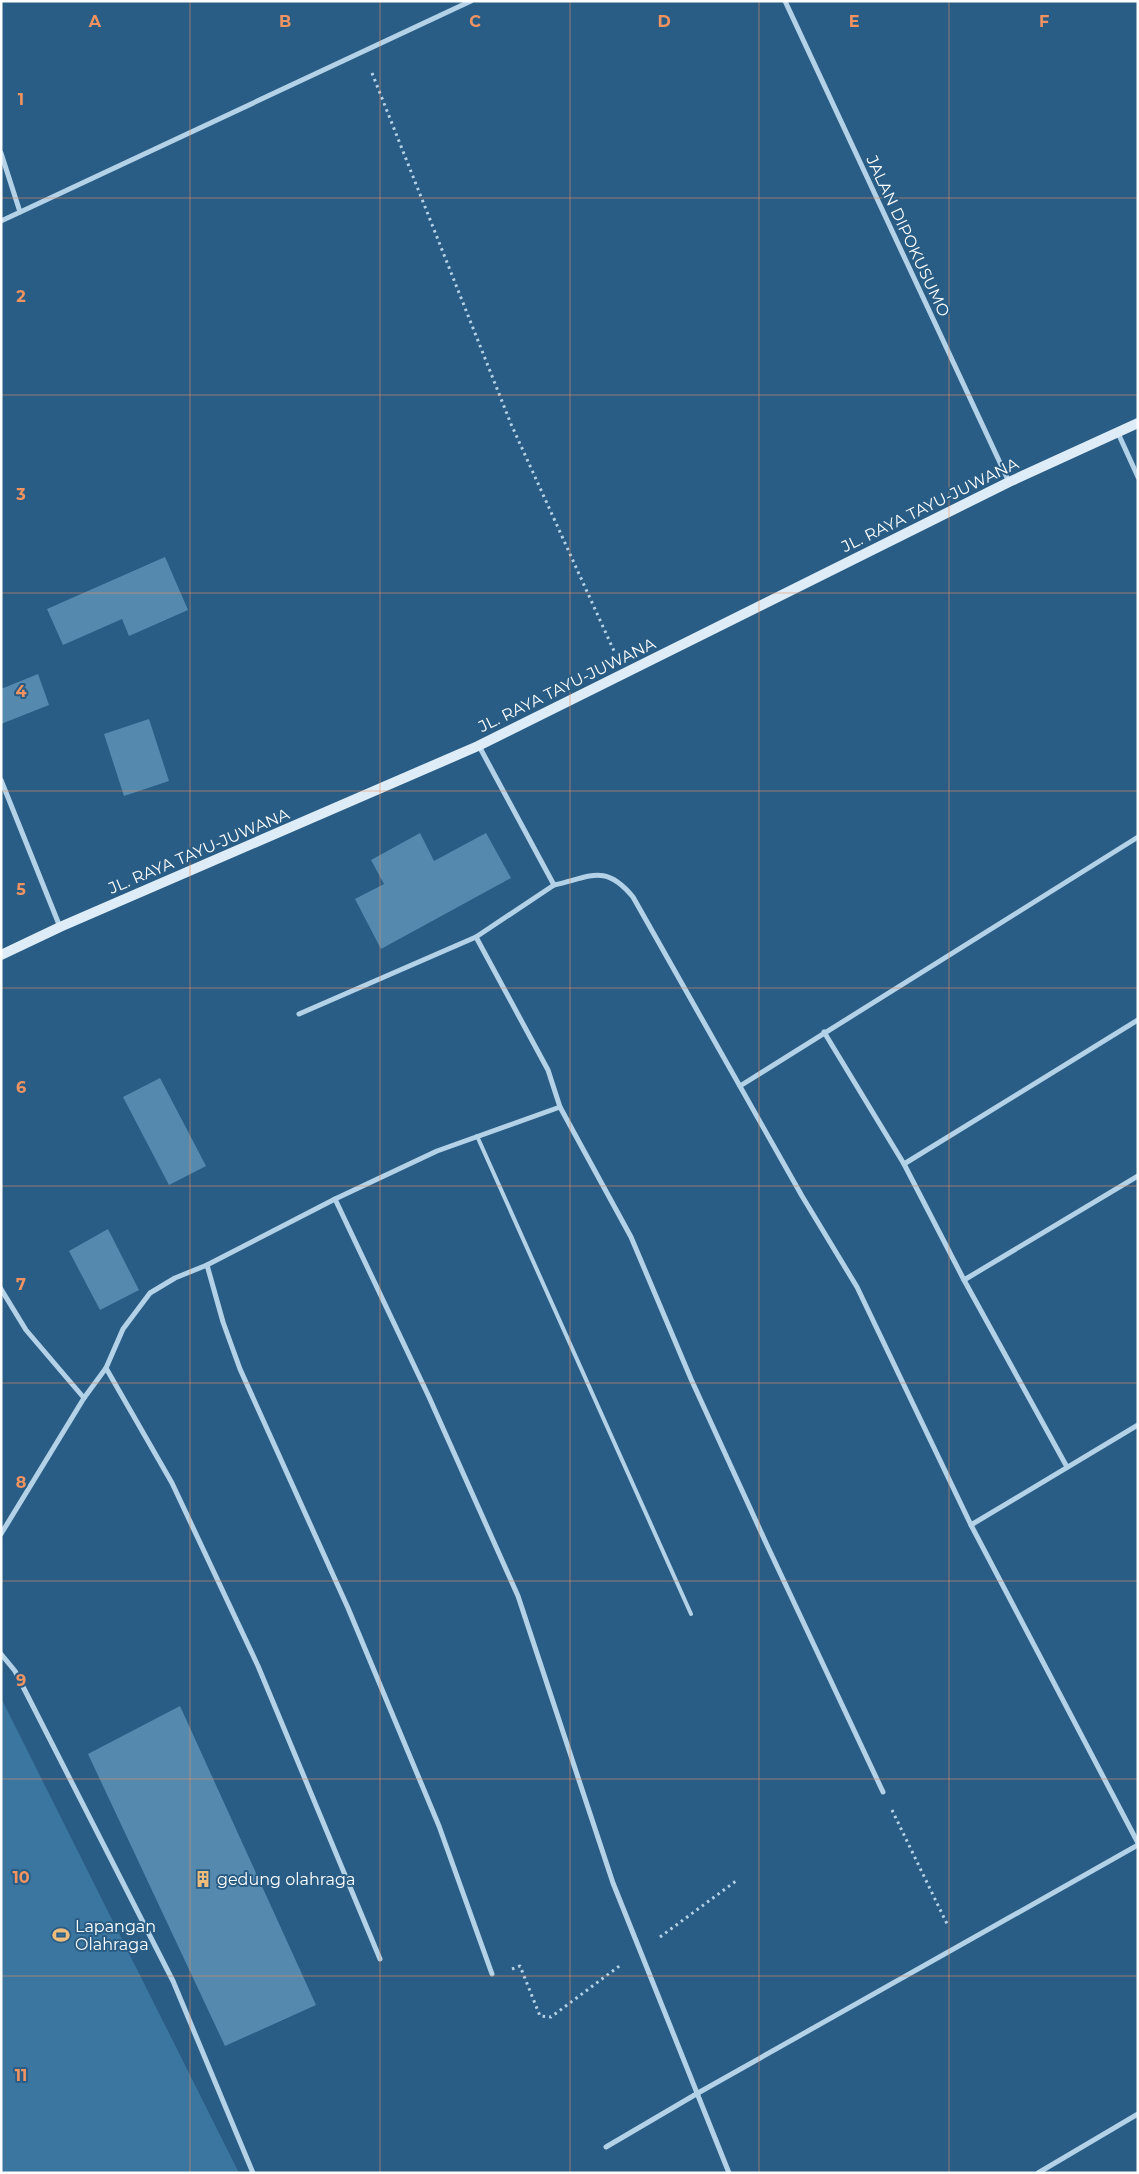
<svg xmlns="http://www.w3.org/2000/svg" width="1139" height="2174" viewBox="0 0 1139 2174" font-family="Montserrat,sans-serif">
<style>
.green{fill:#3b76a0}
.building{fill:#5689ae}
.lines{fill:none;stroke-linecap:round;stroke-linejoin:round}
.path{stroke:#b4d2e7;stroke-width:3;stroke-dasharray:2.5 4;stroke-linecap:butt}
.service{stroke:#b4d2e7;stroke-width:4}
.minor{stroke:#b4d2e7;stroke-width:5}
.secondary{stroke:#ddecf7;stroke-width:10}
.grid{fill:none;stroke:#f09361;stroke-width:1;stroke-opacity:0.55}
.labels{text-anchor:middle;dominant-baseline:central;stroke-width:4;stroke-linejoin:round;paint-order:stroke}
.street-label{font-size:16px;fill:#fff;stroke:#295d85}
.poi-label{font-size:16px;fill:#fff;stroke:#295d85;text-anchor:start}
.grid-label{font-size:16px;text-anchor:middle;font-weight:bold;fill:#f09361;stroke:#295d85;stroke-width:4;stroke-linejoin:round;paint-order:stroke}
</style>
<rect width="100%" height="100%" fill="#295d85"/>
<!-- green -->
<path class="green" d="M 1,1698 L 239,2173 L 1,2173 Z"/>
<!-- building -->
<g class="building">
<path d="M 165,557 L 188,610 L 129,636 L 122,619 L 63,645 L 47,609 Z"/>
<path d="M 38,674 L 49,705 L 1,724 L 1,689 Z"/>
<path d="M 149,719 L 169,781 L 124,796 L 104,734 Z"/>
<path d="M 420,833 L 434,861 L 486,833 L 511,878 L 381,949 L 355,899 L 384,884 L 371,860 Z"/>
<path d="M 160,1078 L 206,1166 L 169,1185 L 123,1097 Z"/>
<path d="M 108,1229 L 139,1290 L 100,1310 L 69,1251 Z"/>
<path d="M 180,1706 L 316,2005 L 225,2046 L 88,1754 Z"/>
</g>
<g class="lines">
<!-- path -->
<g class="path">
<path d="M 372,73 L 511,424 L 614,651"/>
<path d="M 892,1810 L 948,1926"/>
<path d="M 660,1937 L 736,1881"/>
<path d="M 512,1969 L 520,1966 L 540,2016 L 551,2017 L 622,1964"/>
</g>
<!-- service -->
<path class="service" d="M 477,1136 L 691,1614"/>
<!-- minor -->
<g class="minor">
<path d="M 785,1 L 1009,482"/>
<path d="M 1,153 L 20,212"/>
<path d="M 1,221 L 471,1"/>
<path d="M 1118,433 L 1138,477"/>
<path d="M 479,746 L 554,885 C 591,877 605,863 633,897 L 802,1196 L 857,1287 L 971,1525 L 1138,1843"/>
<path d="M 1,780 L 60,927"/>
<path d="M 299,1014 L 476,937 L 554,885"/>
<path d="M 824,1032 L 904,1164 L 964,1280 L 1067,1467"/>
<path d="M 740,1086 L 1138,837"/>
<path d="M 560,1107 L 631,1237 L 691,1379 L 767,1545 L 883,1792"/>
<path d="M 904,1164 L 1138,1020"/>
<path d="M 335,1199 L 429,1397 L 518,1596 L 613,1883 L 729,2173"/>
<path d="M 207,1265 L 223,1322 L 240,1369 L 348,1608 L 439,1826 L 492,1974"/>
<path d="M 964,1280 L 1138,1176"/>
<path d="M 1,1289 L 26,1330 L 84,1398"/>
<path d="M 106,1368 L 172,1483 L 258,1666 L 380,1959"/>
<path d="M 971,1525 L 1138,1425"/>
<path d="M 1,1534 L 84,1398 L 106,1368 L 123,1329 L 150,1293 L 175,1278 L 207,1265 L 335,1199 L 437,1151 L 560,1107 L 548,1070 L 476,937"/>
<path d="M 1,1654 L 15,1671 L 173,1981 L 253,2173"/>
<path d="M 606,2147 L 698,2093 L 1138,1845"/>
<path d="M 1038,2173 L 1138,2114"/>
</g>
<!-- secondary -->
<path class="secondary" d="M 1,955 L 60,927 L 478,746 L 1009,482 L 1138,423"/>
</g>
<!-- grid -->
<path class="grid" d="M 190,1 L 190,2173M 380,1 L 380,2173M 570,1 L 570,2173M 759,1 L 759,2173M 949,1 L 949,2173M 1,198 L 1138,198M 1,395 L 1138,395M 1,593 L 1138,593M 1,791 L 1138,791M 1,988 L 1138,988M 1,1186 L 1138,1186M 1,1383 L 1138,1383M 1,1581 L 1138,1581M 1,1779 L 1138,1779M 1,1976 L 1138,1976"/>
<!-- icons -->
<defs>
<g id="building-bare" transform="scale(1.35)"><path d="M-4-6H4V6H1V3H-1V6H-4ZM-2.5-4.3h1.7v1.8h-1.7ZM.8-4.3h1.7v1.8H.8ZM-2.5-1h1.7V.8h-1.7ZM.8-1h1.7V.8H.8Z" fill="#eebd7b" stroke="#295d85" stroke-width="2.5" paint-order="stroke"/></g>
<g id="stadium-bare" transform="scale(1.35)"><path d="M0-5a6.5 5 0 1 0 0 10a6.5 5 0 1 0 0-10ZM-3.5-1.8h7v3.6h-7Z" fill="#eebd7b" stroke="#295d85" stroke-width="2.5" paint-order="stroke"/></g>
</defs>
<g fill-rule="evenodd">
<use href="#building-bare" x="203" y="1879"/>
<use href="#stadium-bare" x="61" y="1935"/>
</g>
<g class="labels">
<!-- street labels -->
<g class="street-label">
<text transform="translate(908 236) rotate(65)">JALAN DIPOKUSUMO</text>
<text transform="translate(930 505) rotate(-26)">JL. RAYA TAYU-JUWANA</text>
<text transform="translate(567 685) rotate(-26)">JL. RAYA TAYU-JUWANA</text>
<text transform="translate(199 851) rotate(-23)">JL. RAYA TAYU-JUWANA</text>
</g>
<!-- poi labels -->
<g class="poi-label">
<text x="217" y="1879">gedung olahraga</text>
<text x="75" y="1926">Lapangan<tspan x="75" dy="18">Olahraga</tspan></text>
</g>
</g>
<g class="grid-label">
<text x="95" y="27">A</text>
<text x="285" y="27">B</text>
<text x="475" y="27">C</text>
<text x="664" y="27">D</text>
<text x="854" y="27">E</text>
<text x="1044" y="27">F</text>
<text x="21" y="105">1</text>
<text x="21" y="302">2</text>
<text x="21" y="500">3</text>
<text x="21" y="697">4</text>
<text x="21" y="895">5</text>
<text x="21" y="1093">6</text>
<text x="21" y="1290">7</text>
<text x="21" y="1488">8</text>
<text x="21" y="1686">9</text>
<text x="21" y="1883">10</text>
<text x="21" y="2081">11</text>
</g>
<!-- border -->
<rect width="1139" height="2174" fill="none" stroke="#ffffff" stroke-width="5"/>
</svg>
